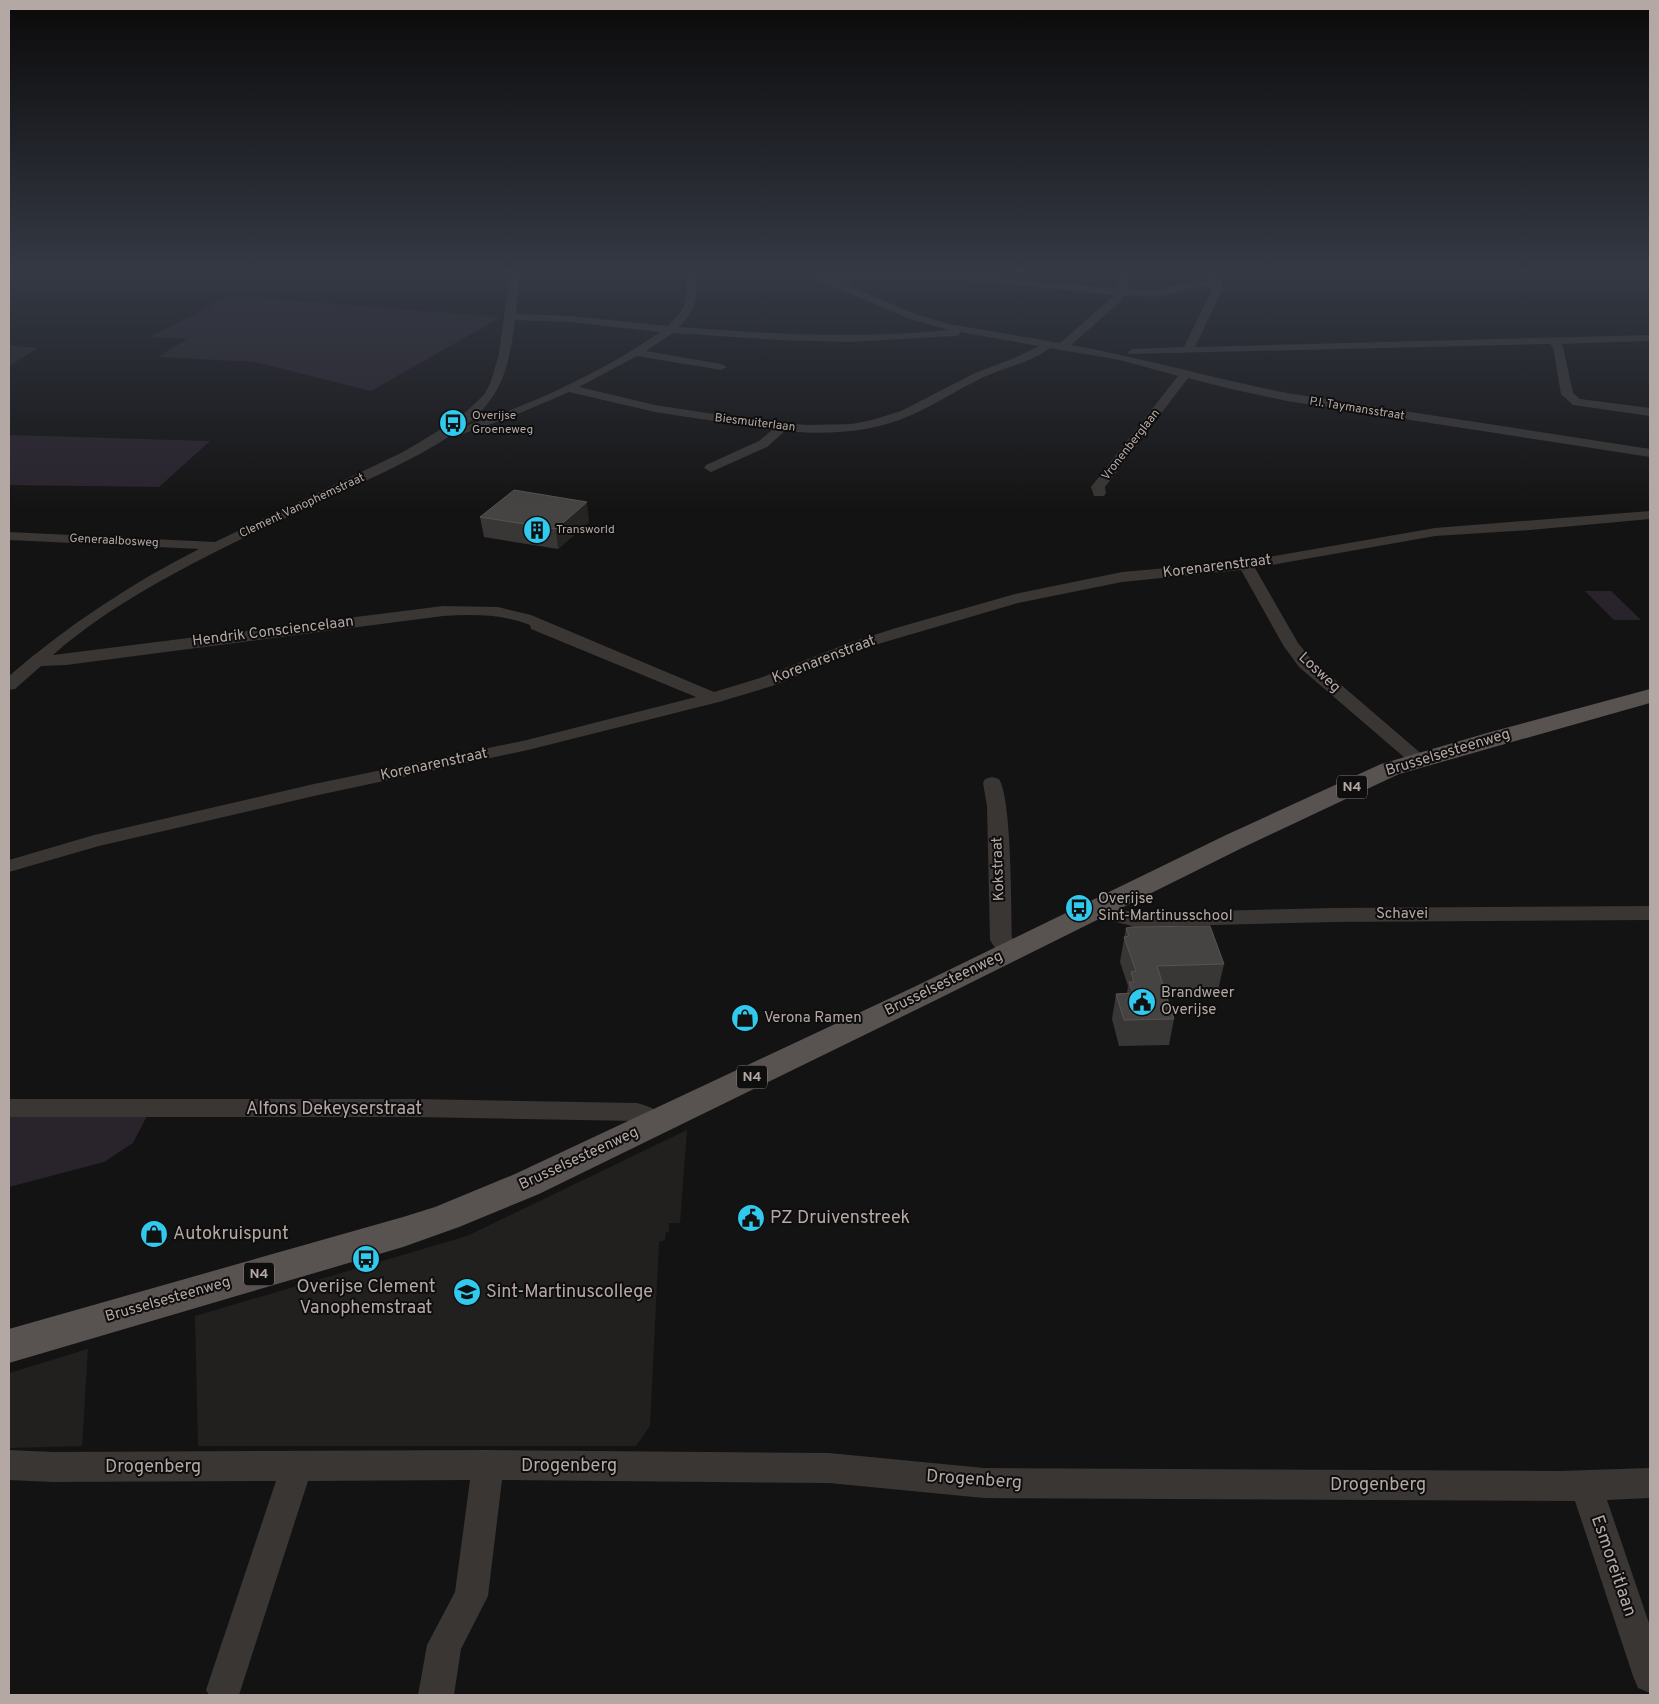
<svg xmlns="http://www.w3.org/2000/svg" width="1659" height="1704" viewBox="0 0 1659 1704" font-family="Overpass,sans-serif">
<style>
.built{fill:#21201f}
.green{fill:#29232c}
.lines{fill:none;stroke-linecap:round;stroke-linejoin:round}
.minor{fill:#393634;fill-rule:evenodd}
.major{fill:#585250;fill-rule:evenodd}
.wall{fill:#393736}
.shaded-wall{fill:#252423}
.building{fill:#464442;stroke:#585351}
.labels{text-anchor:middle;dominant-baseline:central;stroke-width:4;stroke-linejoin:round;paint-order:stroke}
.far-street-label{font-size:12px;fill:#b4a8a4;stroke:#0f0e0e}
.far-poi-label{font-size:12px;fill:#b4a8a4;stroke:#0f0e0e;text-anchor:start}
.shield{fill:#0f0e0e;stroke:#827a77;stroke-width:1}
.shield-label{font-size:14px;font-weight:bold;fill:#b4a8a4}
.street-label{font-size:15px;fill:#b4a8a4;stroke:#0f0e0e}
.poi-label{font-size:15px;fill:#b4a8a4;stroke:#0f0e0e;text-anchor:start}
.near-street-label{font-size:18px;fill:#b4a8a4;stroke:#0f0e0e}
.near-poi-label{font-size:18px;fill:#b4a8a4;stroke:#0f0e0e;text-anchor:start}
</style>
<rect width="100%" height="100%" fill="#141313"/>
<!-- built -->
<g class="built">
<path d="M 687,1130 L 680,1223 L 669,1223 L 669,1232 L 666,1232 L 665,1240 L 659,1242 L 650,1426 L 636,1446 L 198,1446 L 195,1316 L 467,1236 Z"/>
<path d="M 88,1349 L 82,1446 L 9,1448 L 9,1373 Z"/>
</g>
<!-- green -->
<g class="green">
<path d="M 230,296 L 501,317 L 371,391 L 255,362 L 158,357 L 187,339 L 149,337 Z"/>
<path d="M 9,345 L 38,348 L 9,366 Z"/>
<path d="M 9,435 L 210,441 L 159,487 L 9,485 Z"/>
<path d="M 1585,591 L 1611,591 L 1641,620 L 1614,620 Z"/>
<path d="M 9,1112 L 149,1112 L 133,1143 L 104,1162 L 9,1187 Z"/>
</g>
<g class="lines">
<!-- minor -->
<g class="minor">
<path d="M 510,273 L 520,273 L 516,314 L 570,316 L 668,326 C 688,306 688,301 685,273 L 695,273 C 698,298 697,309 679,327 C 769,334 859,339 949,330 L 910,319 L 807,275 L 805,273 L 817,273 L 830,278 L 862,273 L 954,273 L 1118,289 L 1120,280 L 1118,273 L 1128,273 L 1129,280 L 1128,289 L 1153,291 L 1187,282 L 1211,281 L 1208,273 L 1218,273 L 1223,288 L 1195,347 L 1650,335 L 1650,341 L 1561,344 L 1563,347 L 1573,393 L 1580,399 L 1650,408 L 1650,416 L 1573,405 L 1561,394 L 1553,347 L 1550,344 L 1129,354 L 1128,352 L 1133,349 L 1184,347 L 1213,287 L 1188,288 L 1167,295 L 1153,297 L 1125,295 L 1120,302 L 1071,345 C 1144,358 1214,379 1287,393 L 1650,449 L 1650,457 L 1287,401 L 1231,389 L 1188,378 L 1105,487 L 1106,493 L 1104,496 L 1094,496 L 1091,487 L 1178,376 L 1120,360 L 1050,348 C 1030,363 1006,367 984,377 C 958,389 935,405 909,416 C 870,433 827,435 785,431 L 767,447 L 711,472 L 704,468 L 706,465 L 759,441 L 772,430 L 655,412 L 569,392 L 511,417 L 454,437 L 450,436 C 413,460 372,478 332,496 C 240,540 129,588 53,655 L 443,606 L 498,607 L 531,615 L 714,692 L 760,678 L 849,643 L 896,628 L 1015,594 L 1122,572 L 1246,561 L 1435,528 L 1650,511 L 1650,519 L 1530,530 L 1435,536 L 1255,568 L 1298,643 L 1311,659 L 1424,756 L 1427,760 L 1424,764 L 1418,766 L 1412,764 L 1299,667 L 1283,645 L 1241,570 L 1122,582 L 1018,603 L 861,649 L 772,686 L 719,702 L 528,750 L 314,796 L 99,846 L 9,872 L 9,860 L 94,835 L 314,784 L 527,740 L 696,697 L 531,629 L 530,625 C 502,614 473,614 443,616 L 66,665 L 41,666 L 15,689 L 9,690 L 9,676 C 67,626 130,584 199,549 L 9,540 L 9,532 L 215,542 L 403,452 L 458,419 L 484,395 L 490,384 L 499,354 ZM 862,279 L 954,279 L 1115,295 L 1060,343 L 949,324 L 918,315 L 840,282 ZM 515,320 L 570,322 L 660,332 C 603,372 531,405 465,426 C 503,396 509,366 515,320 ZM 960,332 L 1039,346 L 1017,357 L 975,373 L 901,411 L 872,420 L 852,424 L 809,425 L 765,422 L 655,405 L 579,387 L 637,356 L 721,370 L 727,367 L 721,364 L 646,351 L 673,333 L 778,340 L 849,342 L 955,336 L 959,335 Z"/>
<path d="M 992,777 L 999,779 C 1012,799 1011,909 1012,938 L 1022,951 L 1019,956 C 1005,960 997,952 990,940 L 987,806 L 983,783 L 985,779 Z"/>
<path d="M 1095,903 L 1136,913 L 1333,908 L 1650,906 L 1650,920 L 1333,922 L 1136,927 L 1088,915 L 1084,910 L 1088,905 Z"/>
<path d="M 9,1099 L 413,1099 L 637,1103 C 651,1107 661,1110 668,1123 L 665,1130 C 648,1135 649,1127 636,1121 L 413,1117 L 9,1117 Z"/>
<path d="M 9,1450 L 53,1452 L 488,1450 L 829,1453 L 984,1468 L 1559,1471 L 1650,1468 L 1650,1498 L 1607,1500 L 1650,1626 L 1650,1693 L 1638,1688 L 1633,1676 L 1575,1501 L 984,1498 L 829,1483 L 502,1480 L 488,1596 L 461,1649 L 454,1695 L 418,1695 L 427,1645 L 455,1592 L 470,1480 L 308,1481 L 239,1695 L 209,1695 L 206,1690 L 276,1481 L 53,1482 L 9,1480 Z"/>
</g>
<!-- major -->
<path class="major" d="M 1650,689 L 1650,703 L 1399,774 L 1244,847 L 934,1001 L 539,1194 L 459,1227 L 403,1247 L 9,1363 L 9,1329 L 403,1217 L 435,1207 L 515,1174 L 914,987 L 1226,835 L 1381,764 L 1487,733 Z"/>
</g>
<!-- wall -->
<g class="wall">
<path d="M 480,517 L 589,522 L 558,549 L 484,537 Z"/>
<path d="M 1126,928 L 1224,964 L 1218,990 L 1165,991 L 1174,1019 L 1169,1045 L 1119,1046 L 1112,1019 L 1116,994 L 1127,993 L 1128,986 L 1120,962 Z"/>
</g>
<!-- shaded-wall -->
<path class="shaded-wall" d="M 587,502 L 589,522 L 558,549 L 556,529 Z"/>
<!-- building -->
<g class="building">
<path d="M 514,490 L 587,502 L 556,529 L 480,517 Z"/>
<path d="M 1210,926 L 1224,964 L 1157,966 L 1174,1019 L 1124,1020 L 1116,994 L 1133,993 L 1129,982 L 1134,982 L 1131,972 L 1136,971 L 1124,937 L 1129,936 L 1126,928 L 1132,927 Z"/>
</g>
<!-- sky -->
<linearGradient id="sky" x2="0" y2="1"><stop stop-color="#0b0a0a"/><stop offset="0.53" stop-color="#343944"/><stop offset="1" stop-color="#343944" stop-opacity="0"/></linearGradient>
<rect width="1659" height="511" fill="url(#sky)"/>
<!-- icons -->
<defs>
<g id="bus-disc" transform="scale(1.4375)"><circle r="9.5" fill="#30caef" stroke="#0f0e0e"/><path d="M-5-6H5V4H4V6H2V4H-2V6H-4V4H-5ZM-3.5-4V0h7V-4ZM-3.5 1.2v1.5H-2V1.2ZM2 1.2v1.5H3.5V1.2Z" fill="#111"/></g>
<g id="building-disc" transform="scale(1.4375)"><circle r="9.5" fill="#30caef" stroke="#0f0e0e"/><path d="M-4-6H4V6H1V3H-1V6H-4ZM-2.5-4.3h1.7v1.8h-1.7ZM.8-4.3h1.7v1.8H.8ZM-2.5-1h1.7V.8h-1.7ZM.8-1h1.7V.8H.8Z" fill="#111"/></g>
<g id="civic-disc" transform="scale(1.4375)"><circle r="9.5" fill="#30caef" stroke="#0f0e0e"/><path d="M-.6-6.5H3V-4.5H.6V-3L4-1V1h2V6H-6V1h2V-1L-.6-3ZM-1.2 2.5V6h2.4V2.5Z" fill="#111"/></g>
<g id="shop-disc" transform="scale(1.4375)"><circle r="9.5" fill="#30caef" stroke="#0f0e0e"/><path d="M-5-2.5h2.3a2.7 3.5 0 0 1 5.4 0H5L5.5 6h-11ZM-1.5-2.5h3a1.5 2.3 0 0 0-3 0Z" fill="#111"/></g>
<g id="school-disc" transform="scale(1.4375)"><circle r="9.5" fill="#30caef" stroke="#0f0e0e"/><path d="M0-5L7-2L0 1L-7-2ZM-4 1L0 2.5L4 1V4Q0 6-4 4Z" fill="#111"/></g>
</defs>
<g fill-rule="evenodd">
<use href="#bus-disc" x="453" y="423"/>
<use href="#building-disc" x="537" y="530"/>
<use href="#bus-disc" x="1079" y="908"/>
<use href="#civic-disc" x="1142" y="1002"/>
<use href="#shop-disc" x="745" y="1018"/>
<use href="#civic-disc" x="751" y="1218"/>
<use href="#shop-disc" x="154" y="1234"/>
<use href="#bus-disc" x="366" y="1259"/>
<use href="#school-disc" x="467" y="1292"/>
</g>
<g class="labels">
<!-- far-street labels -->
<g class="far-street-label">
<text transform="translate(1357 409) rotate(9)">P.I. Taymansstraat</text>
<text transform="translate(755 423) rotate(7)">Biesmuiterlaan</text>
<text transform="translate(1131 445) rotate(-52)">Vronenberglaan</text>
<text transform="translate(302 506) rotate(-25)">Clement Vanophemstraat</text>
<text transform="translate(114 541) rotate(3)">Generaalbosweg</text>
</g>
<!-- far-poi labels -->
<g class="far-poi-label">
<text x="472" y="416">Overijse<tspan x="472" dy="14">Groeneweg</tspan></text>
<text x="556" y="530">Transworld</text>
</g>
<!-- shield labels -->
<g class="shield">
<rect x="1337" y="775.5" width="30" height="23" rx="4"/>
<rect x="737" y="1065.5" width="30" height="23" rx="4"/>
<rect x="244" y="1262.5" width="30" height="23" rx="4"/>
</g>
<g class="shield-label">
<text x="1352" y="787">N4</text>
<text x="752" y="1077">N4</text>
<text x="259" y="1274">N4</text>
</g>
<!-- street labels -->
<g class="street-label">
<text transform="translate(1217 567) rotate(-7)">Korenarenstraat</text>
<text transform="translate(273 632) rotate(-7)">Hendrik Consciencelaan</text>
<text transform="translate(824 660) rotate(-21)">Korenarenstraat</text>
<text transform="translate(1319 673) rotate(43)">Losweg</text>
<text transform="translate(1448 753) rotate(-17)">Brusselsesteenweg</text>
<text transform="translate(434 765) rotate(-12)">Korenarenstraat</text>
<text transform="translate(999 869) rotate(-92)">Kokstraat</text>
<text x="1402" y="914">Schavei</text>
<text transform="translate(944 984) rotate(-26)">Brusselsesteenweg</text>
<text transform="translate(579 1159) rotate(-25)">Brusselsesteenweg</text>
<text transform="translate(168 1300) rotate(-16)">Brusselsesteenweg</text>
</g>
<!-- poi labels -->
<g class="poi-label">
<text x="1098" y="899">Overijse<tspan x="1098" dy="17">Sint-Martinusschool</tspan></text>
<text x="1161" y="993">Brandweer<tspan x="1161" dy="17">Overijse</tspan></text>
<text x="764" y="1018">Verona Ramen</text>
</g>
<!-- near-street labels -->
<g class="near-street-label">
<text x="334" y="1109">Alfons Dekeyserstraat</text>
<text x="569" y="1466">Drogenberg</text>
<text x="153" y="1467">Drogenberg</text>
<text transform="translate(974 1480) rotate(4)">Drogenberg</text>
<text x="1378" y="1485">Drogenberg</text>
<text transform="translate(1613 1566) rotate(71)">Esmoreitlaan</text>
</g>
<!-- near-poi labels -->
<g class="near-poi-label">
<text x="770" y="1218">PZ Druivenstreek</text>
<text x="173" y="1234">Autokruispunt</text>
<text x="366" y="1287" text-anchor="middle">Overijse Clement<tspan x="366" dy="21">Vanophemstraat</tspan></text>
<text x="486" y="1292">Sint-Martinuscollege</text>
</g>
</g>
<!-- border -->
<rect width="1659" height="1704" fill="none" stroke="#b4a8a4" stroke-width="20"/>
</svg>
